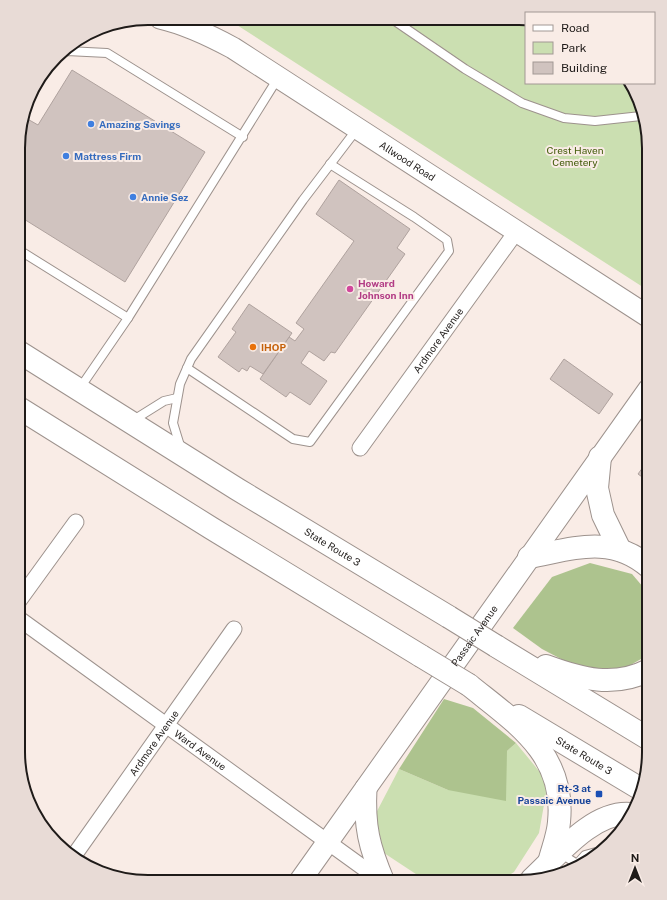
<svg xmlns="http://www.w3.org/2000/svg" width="667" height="900" viewBox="0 0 667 900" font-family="'Public Sans',sans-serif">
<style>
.green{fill:#cbdfb1}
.forest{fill:#adc38e}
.building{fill:#d0c3bf;stroke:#afa29e}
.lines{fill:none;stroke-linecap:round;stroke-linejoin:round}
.lane-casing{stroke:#9d928d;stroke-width:10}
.street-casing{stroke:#9d928d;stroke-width:17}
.secondary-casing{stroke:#9d928d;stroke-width:23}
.highway-casing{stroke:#9d928d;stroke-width:24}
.lane{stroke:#fff;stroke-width:8}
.street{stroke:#fff;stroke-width:15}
.secondary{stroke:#fff;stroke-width:21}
.highway{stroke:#fff;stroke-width:22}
.highway-bridge-casing{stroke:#9d928d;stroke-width:24;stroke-linecap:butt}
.highway-bridge{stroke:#fff;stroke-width:22}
.shop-dot{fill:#3f7fe0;stroke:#f9ece6;stroke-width:1.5}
.hotel-dot{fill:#d1479c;stroke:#f9ece6;stroke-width:1.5}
.food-dot{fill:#e8710a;stroke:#f9ece6;stroke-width:1.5}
.transit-dot{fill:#1a4fb4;stroke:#f9ece6;stroke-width:1.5}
.labels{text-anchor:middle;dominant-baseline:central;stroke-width:4;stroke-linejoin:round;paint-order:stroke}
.shop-label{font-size:10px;font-weight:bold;fill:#366cbe;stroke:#f9ece6;text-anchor:start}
.park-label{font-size:10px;fill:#425b09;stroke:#f9ece6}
.street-label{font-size:10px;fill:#1f1b19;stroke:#f9ece6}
.hotel-label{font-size:10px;font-weight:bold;fill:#b23c85;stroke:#f9ece6;text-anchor:start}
.food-label{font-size:10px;font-weight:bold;fill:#c56008;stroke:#f9ece6;text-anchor:start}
.transit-label{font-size:10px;font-weight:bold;fill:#164399;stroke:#f9ece6;text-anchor:end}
.rim{fill:none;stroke:#1f1b19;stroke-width:2}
</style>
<rect width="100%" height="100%" fill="#f9ece6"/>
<!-- green -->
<g class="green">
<path d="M 226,18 L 526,19 L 526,83 L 629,83 L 635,91 L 649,148 L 649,291 Z"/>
<path d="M 516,743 L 548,782 L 539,833 L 514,872 L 499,882 L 428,882 L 384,853 L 375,815 L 399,769 L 448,790 L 507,751 Z"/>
</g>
<!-- forest -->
<g class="forest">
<path d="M 590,563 L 632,574 L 649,594 L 649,647 L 641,659 L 620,671 L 584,671 L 542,649 L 513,628 L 552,577 Z"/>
<path d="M 444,699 L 473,708 L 516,743 L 507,751 L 506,801 L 448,790 L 399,769 Z"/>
</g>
<!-- building -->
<g class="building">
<path d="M 72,70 L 205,152 L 125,282 L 19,216 L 19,131 L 24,117 L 38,125 Z"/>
<path d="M 339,180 L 410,229 L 397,248 L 405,254 L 335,353 L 331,352 L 324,361 L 309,351 L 301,363 L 327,381 L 310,405 L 290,392 L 286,397 L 260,379 L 289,337 L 295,341 L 304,329 L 296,323 L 354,241 L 316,214 Z"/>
<path d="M 249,304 L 292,333 L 263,374 L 250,366 L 247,371 L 242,368 L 239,372 L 218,357 L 236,332 L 232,329 Z"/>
<path d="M 564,359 L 613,394 L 599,414 L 550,379 Z"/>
<path d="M 649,459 L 649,482 L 638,474 Z"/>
</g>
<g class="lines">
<!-- lane casing -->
<g class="lane-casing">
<g id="lane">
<path d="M 392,19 L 465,69 L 522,103 L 564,118 L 595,121 L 641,116"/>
<path d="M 60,53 L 67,51 L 107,53 L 243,137"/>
<path d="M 19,250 L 128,318 L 278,78"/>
<path d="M 187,368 L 293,439 L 310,442 L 449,251 L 447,240 L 414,217 L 330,164"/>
<path d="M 80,388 L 128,318"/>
<path d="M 132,421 L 164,401 L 177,398"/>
<path d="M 181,449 L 173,423 L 180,384 L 191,359 L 303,200 L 357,129"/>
<path d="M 560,853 L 577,864 L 585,855 L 596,852"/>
</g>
</g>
<!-- street casing -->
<g class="street-casing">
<g id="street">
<path id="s1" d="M 360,448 L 516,232"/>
<path d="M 18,602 L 76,522"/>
<path id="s2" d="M 18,618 L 383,882"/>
<path id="s3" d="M 73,857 L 234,629"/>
</g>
</g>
<!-- secondary casing -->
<g class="secondary-casing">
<g id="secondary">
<path id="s4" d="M 160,18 C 186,24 209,35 233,48 L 649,317"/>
<path d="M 366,788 C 364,826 369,847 384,882"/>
<path id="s5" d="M 300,881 L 649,389"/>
</g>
</g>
<!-- highway casing -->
<g class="highway-casing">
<g id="highway">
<path id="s6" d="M 19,352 L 237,489 L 449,617"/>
<path d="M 19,408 L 211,528 L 421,656"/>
<path d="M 600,457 L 597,488 L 603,515 L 620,550"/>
<path d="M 529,557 C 573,549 611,534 649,567"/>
<path d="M 496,646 L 649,739"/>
<path d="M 546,666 C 581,679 614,688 649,670"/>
<path d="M 469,685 C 516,723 566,754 559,822 C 558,836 552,850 549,863"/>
<path id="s7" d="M 519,716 L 639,788"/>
<path d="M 532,879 C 558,855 593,811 630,814"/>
</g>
</g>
<!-- lane -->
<use href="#lane" class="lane"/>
<!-- street -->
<use href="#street" class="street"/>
<!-- secondary -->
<use href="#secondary" class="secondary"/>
<!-- highway -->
<use href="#highway" class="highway"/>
<!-- highway-bridge casing -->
<g class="highway-bridge-casing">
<g id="highway-bridge">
<path d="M 449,617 L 496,646"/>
<path d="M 421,656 L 469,685"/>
</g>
</g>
<!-- highway-bridge -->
<use href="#highway-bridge" class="highway-bridge"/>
</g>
<!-- markers -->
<g class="shop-dot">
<circle cx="91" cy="124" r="4"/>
<circle cx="66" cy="156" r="4"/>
<circle cx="133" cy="197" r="4"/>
</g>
<circle class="hotel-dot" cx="350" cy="289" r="4"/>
<circle class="food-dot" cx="253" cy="347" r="4"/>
<rect class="transit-dot" x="595" y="790" width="8" height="8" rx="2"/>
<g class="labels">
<!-- shop labels -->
<g class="shop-label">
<text x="99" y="124">Amazing Savings</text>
<text x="74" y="156">Mattress Firm</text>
<text x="141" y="197">Annie Sez</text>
</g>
<!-- park labels -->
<g class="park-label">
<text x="575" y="150">Crest Haven<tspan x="575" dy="12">Cemetery</tspan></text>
</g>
<!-- street labels -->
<g class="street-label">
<text stroke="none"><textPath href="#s4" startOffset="287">Allwood Road</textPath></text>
<text stroke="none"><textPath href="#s1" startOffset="133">Ardmore Avenue</textPath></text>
<text stroke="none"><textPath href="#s6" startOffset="369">State Route 3</textPath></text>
<text stroke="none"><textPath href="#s5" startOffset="301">Passaic Avenue</textPath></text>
<text stroke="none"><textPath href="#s3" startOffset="140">Ardmore Avenue</textPath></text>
<text stroke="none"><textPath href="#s2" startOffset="225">Ward Avenue</textPath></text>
<text stroke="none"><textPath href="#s7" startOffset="76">State Route 3</textPath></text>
</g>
<!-- hotel labels -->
<g class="hotel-label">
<text x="358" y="283">Howard<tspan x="358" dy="12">Johnson Inn</tspan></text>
</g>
<!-- food labels -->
<g class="food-label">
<text x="261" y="347">IHOP</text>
</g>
<!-- transit labels -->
<g class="transit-label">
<text x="591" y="788">Rt-3 at<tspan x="591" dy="12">Passaic Avenue</tspan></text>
</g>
</g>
<!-- crop -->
<path d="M0 0H667V900H0ZM148 25H519A123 123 0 0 1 642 148V752A123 123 0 0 1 519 875H148A123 123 0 0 1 25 752V148A123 123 0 0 1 148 25Z" fill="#e8dbd6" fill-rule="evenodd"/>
<path class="rim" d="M148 25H519A123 123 0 0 1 642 148V752A123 123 0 0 1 519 875H148A123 123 0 0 1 25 752V148A123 123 0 0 1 148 25Z"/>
<!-- legend -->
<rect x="525" y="12" width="130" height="72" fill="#f9ece6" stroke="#a29894"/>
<rect x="533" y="25" width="20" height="6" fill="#ffffff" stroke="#a29894"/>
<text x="561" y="32" font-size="12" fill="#1f1b19">Road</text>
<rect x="533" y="42" width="20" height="12" fill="#cbdfb1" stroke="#a29894"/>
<text x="561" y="52" font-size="12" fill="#1f1b19">Park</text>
<rect x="533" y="62" width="20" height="12" fill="#d0c3bf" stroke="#a29894"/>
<text x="561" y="72" font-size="12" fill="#1f1b19">Building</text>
<!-- north arrow -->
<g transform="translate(635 868)" stroke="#f9ece6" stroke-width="3" paint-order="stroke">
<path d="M0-3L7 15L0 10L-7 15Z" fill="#1f1b19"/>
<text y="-6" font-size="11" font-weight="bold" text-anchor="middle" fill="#1f1b19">N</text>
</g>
</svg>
